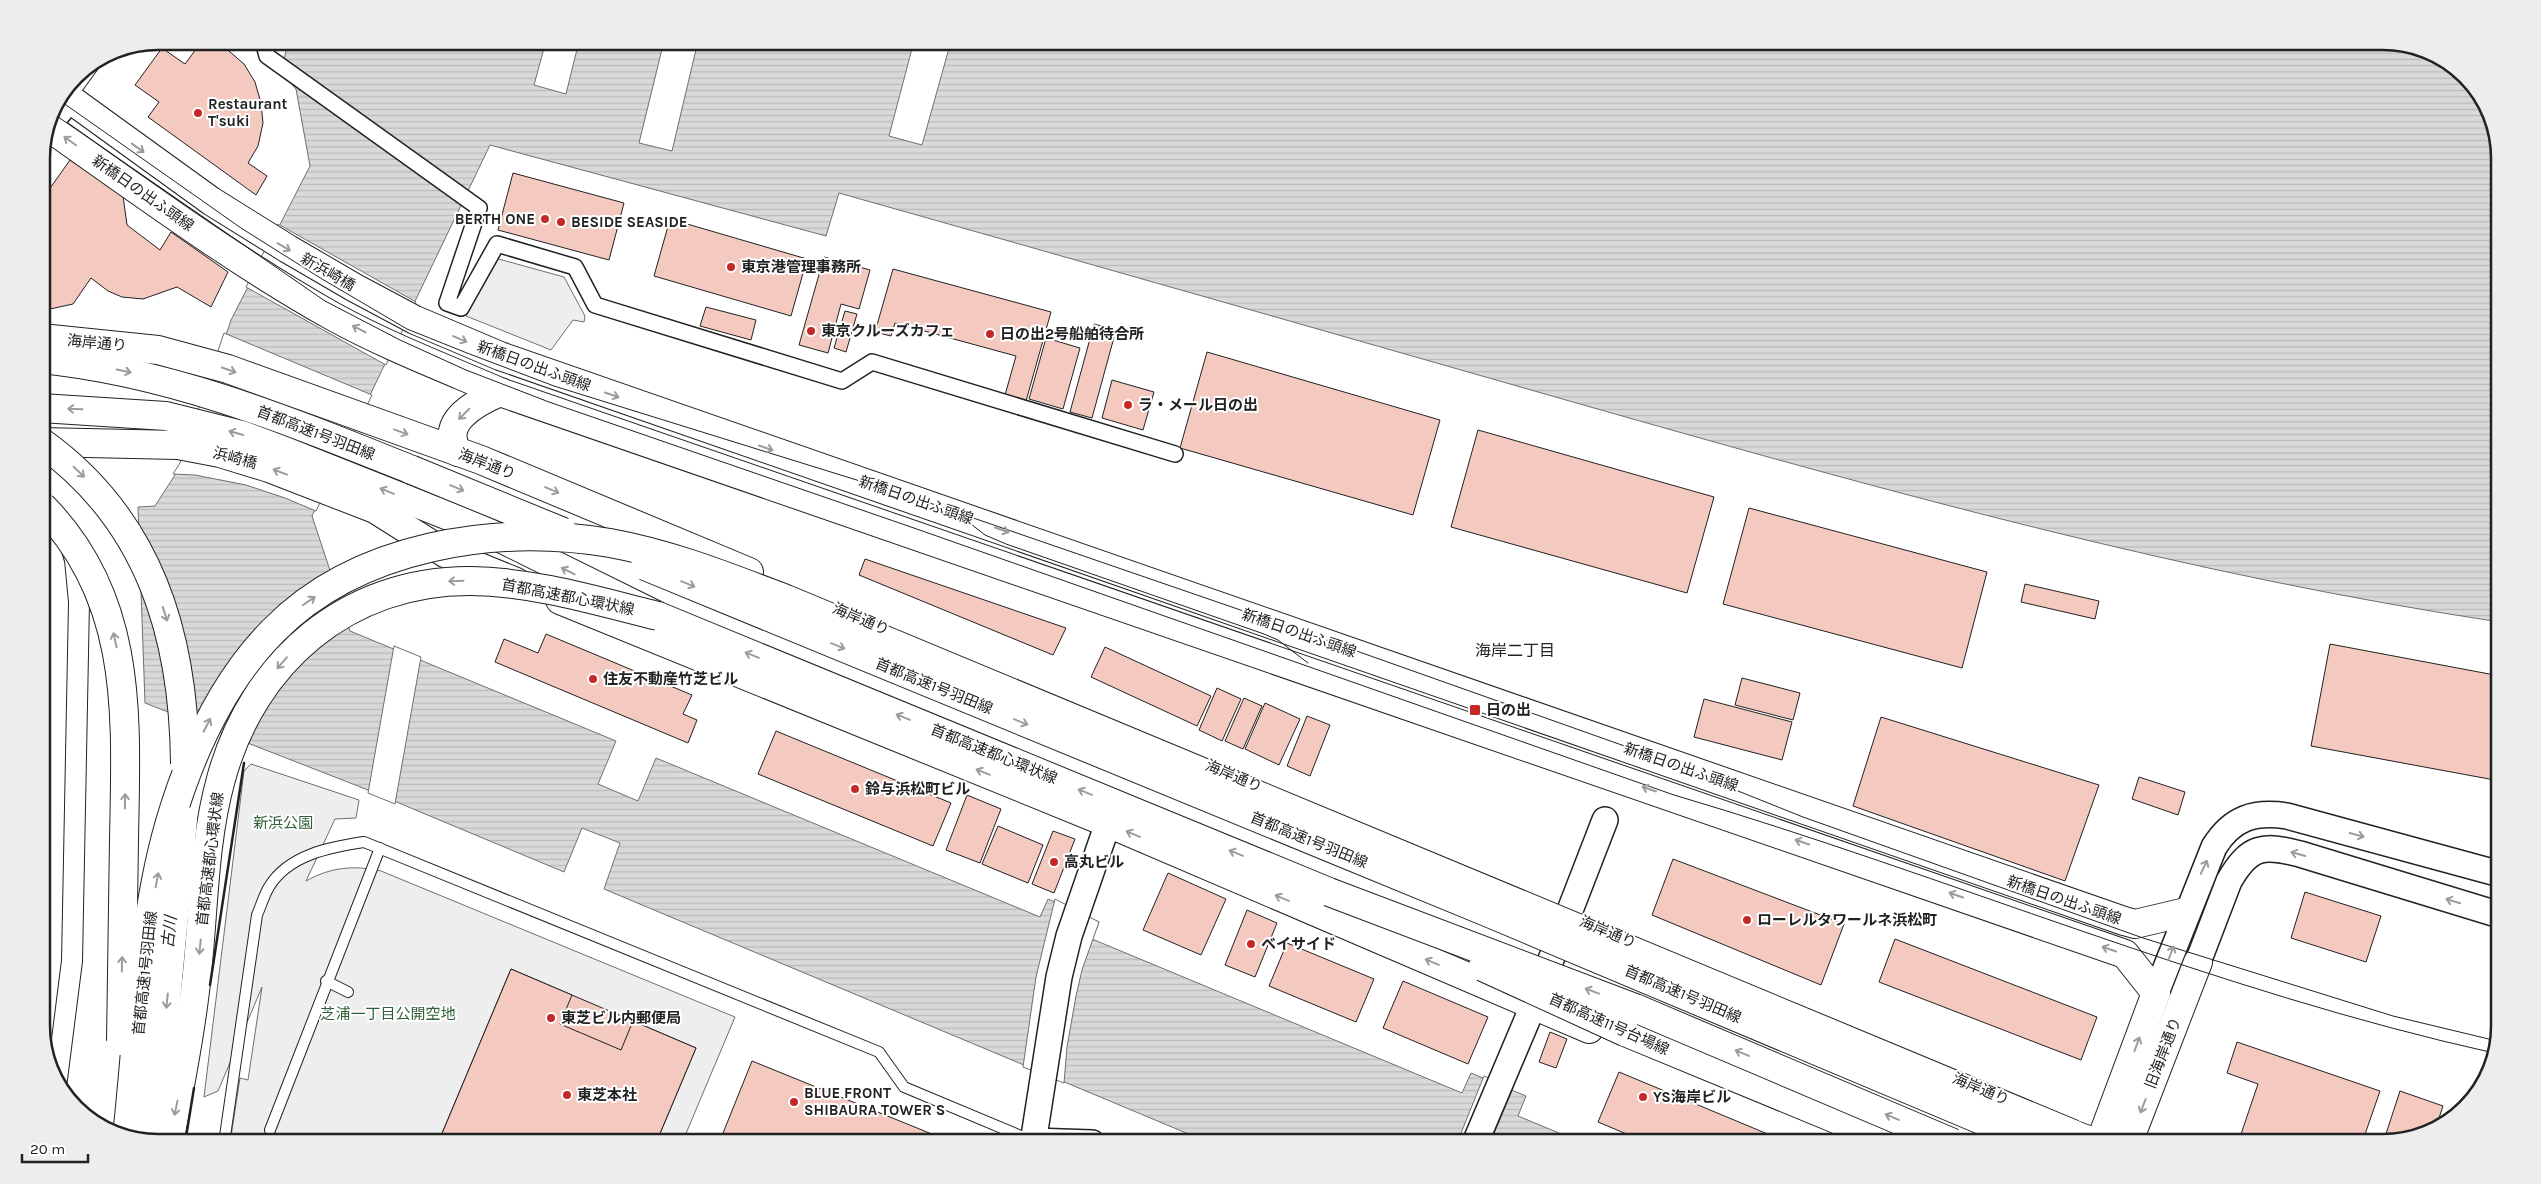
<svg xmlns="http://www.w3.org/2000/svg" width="2541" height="1184" viewBox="0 0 2541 1184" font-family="Karla,'Noto Sans JP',sans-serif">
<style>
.green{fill:#eee;stroke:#6f6f6f}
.water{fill:url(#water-rules);stroke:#6f6f6f}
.pier{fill:#fff;stroke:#6f6f6f}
.building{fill:#f3c9c0;stroke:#222}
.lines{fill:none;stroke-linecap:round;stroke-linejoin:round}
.service-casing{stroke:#222;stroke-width:12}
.pedestrian-casing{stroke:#222;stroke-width:18}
.minor-casing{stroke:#222;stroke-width:22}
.tertiary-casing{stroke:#222;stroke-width:28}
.secondary-casing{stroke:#222;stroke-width:30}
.primary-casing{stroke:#222;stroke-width:30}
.trunk-casing{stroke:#222;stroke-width:30}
.motorway-casing{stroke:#222;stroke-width:30}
.service{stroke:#fff;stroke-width:10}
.pedestrian{stroke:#fff;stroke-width:15}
.minor{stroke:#fff;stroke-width:20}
.tertiary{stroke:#fff;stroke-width:25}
.secondary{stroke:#fff;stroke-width:28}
.primary{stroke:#fff;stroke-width:28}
.trunk{stroke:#fff;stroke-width:28}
.motorway{stroke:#fff;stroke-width:28}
.tram{stroke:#222;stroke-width:1}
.motorway-bridge-casing{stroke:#222;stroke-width:30;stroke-linecap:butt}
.motorway-bridge{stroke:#fff;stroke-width:28}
.fence{stroke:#222;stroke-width:1;stroke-dasharray:6 2.5;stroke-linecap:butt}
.wall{stroke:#222;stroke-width:2.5}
.oneway{stroke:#9c9c9c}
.poi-dot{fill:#c62828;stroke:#fff;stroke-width:2}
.labels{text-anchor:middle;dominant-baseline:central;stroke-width:4;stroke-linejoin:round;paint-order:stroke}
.poi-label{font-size:15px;font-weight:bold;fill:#222;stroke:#fff;text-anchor:start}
.street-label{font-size:15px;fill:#222;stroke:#fff}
.park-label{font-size:15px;fill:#2f5e38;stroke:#fff}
.neighbourhood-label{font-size:16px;fill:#222;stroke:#fff}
.water-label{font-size:16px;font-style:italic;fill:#222;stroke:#fff}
.rim{fill:none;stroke:#222;stroke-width:2.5}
</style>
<defs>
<pattern id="water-rules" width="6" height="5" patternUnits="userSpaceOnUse" patternTransform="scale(1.25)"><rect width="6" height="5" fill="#d9d9d9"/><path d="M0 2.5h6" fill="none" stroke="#bababa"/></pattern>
</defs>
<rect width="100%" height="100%" fill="#fff"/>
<!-- green -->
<g class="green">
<path d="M 495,258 L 564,277 L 585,316 L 584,322 L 573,320 L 551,350 L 466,316 Z"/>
<path d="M 251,764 L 359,800 L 356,818 L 335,819 L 306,881 C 331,867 354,865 381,871 L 735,1017 L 682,1143 L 230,1143 L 240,1078 L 248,1080 L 262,987 L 218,1091 L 204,1097 L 244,771 Z"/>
</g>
<!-- water -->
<path class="water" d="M 289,41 L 2383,41 L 2428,50 L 2480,93 L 2500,151 L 2500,622 C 2192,576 1893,493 1594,408 C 1342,336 1091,264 839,193 L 826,236 L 490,145 L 312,516 L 350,631 L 616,741 L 598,784 L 638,801 L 656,758 L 1040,917 L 1048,899 L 1099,922 L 1092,939 L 1462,1093 L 1471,1073 L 1526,1096 L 1518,1116 L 1583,1143 L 1210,1143 L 604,889 L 620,843 L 582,828 L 564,872 L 363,788 L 145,703 L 138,507 L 155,506 L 182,464 L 231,320 L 310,166 L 296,89 C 282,75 282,59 289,41 Z"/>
<!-- pier -->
<g class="pier">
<path d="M 546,41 L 579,41 L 566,94 L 534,85 Z"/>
<path d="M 664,41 L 698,41 L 672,151 L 639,143 Z"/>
<path d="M 914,41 L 951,41 L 922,145 L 889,136 Z"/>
<path d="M 278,224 L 416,302 L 386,365 L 246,287 Z"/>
<path d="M 224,333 L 372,395 L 316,511 L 285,498 L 246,485 L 195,475 L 173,474 L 180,463 Z"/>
<path d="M 394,646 L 421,657 L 395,804 L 368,793 Z"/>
<path d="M 1055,899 L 1099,922 L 1082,970 L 1076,996 L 1067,1047 L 1064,1083 L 1023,1067 L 1036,977 Z"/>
<path d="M 1484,1076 L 1513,1088 L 1490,1143 L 1457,1143 Z"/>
</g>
<!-- building -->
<g class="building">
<path d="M 202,41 L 216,41 L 229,51 L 244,64 L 255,82 L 261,103 L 263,123 L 258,146 L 248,163 L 267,176 L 256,195 L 148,117 L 159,102 L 135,85 L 162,48 L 185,64 Z"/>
<path d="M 70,160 L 123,196 L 127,225 L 160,250 L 171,232 L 228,272 L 211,307 L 177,287 L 143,299 L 122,297 L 108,291 L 91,278 L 73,304 L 41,311 L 41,201 Z"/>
<path d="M 513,173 L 624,203 L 609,260 L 498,230 Z"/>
<path d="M 670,219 L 807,259 L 791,316 L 654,276 Z"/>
<path d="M 824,257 L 870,270 L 859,309 L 841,304 L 828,353 L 799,345 Z"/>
<path d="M 893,269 L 1051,312 L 1026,401 L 1005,395 L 1016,356 L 895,323 L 891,336 L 875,332 Z"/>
<path d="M 706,307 L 756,320 L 751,340 L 700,326 Z"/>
<path d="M 845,311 L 857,314 L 846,352 L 834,348 Z"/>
<path d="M 1094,324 L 1116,330 L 1092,418 L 1070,412 Z"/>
<path d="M 1046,338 L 1080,348 L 1063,409 L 1029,399 Z"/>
<path d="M 1207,352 L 1440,420 L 1413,515 L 1180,448 Z"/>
<path d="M 1112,380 L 1154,392 L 1143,430 L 1102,418 Z"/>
<path d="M 1478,430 L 1714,497 L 1687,593 L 1451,527 Z"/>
<path d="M 1749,508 L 1987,572 L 1962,668 L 1723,604 Z"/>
<path d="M 865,559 L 1066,628 L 1053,655 L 859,575 Z"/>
<path d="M 2025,584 L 2099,601 L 2095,619 L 2021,602 Z"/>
<path d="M 546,634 L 692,695 L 683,714 L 697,720 L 688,743 L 495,662 L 504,639 L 538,653 Z"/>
<path d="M 2330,644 L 2500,676 L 2500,781 L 2311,746 Z"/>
<path d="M 1105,647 L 1211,696 L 1197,726 L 1091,677 Z"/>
<path d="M 1742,678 L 1800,693 L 1793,720 L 1735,705 Z"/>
<path d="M 1217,688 L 1241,699 L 1222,741 L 1199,730 Z"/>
<path d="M 1244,698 L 1262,706 L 1243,749 L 1225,741 Z"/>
<path d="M 1704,699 L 1792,722 L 1782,760 L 1694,737 Z"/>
<path d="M 1265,703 L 1300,719 L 1279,765 L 1245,749 Z"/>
<path d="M 1307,716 L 1330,725 L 1310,776 L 1287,766 Z"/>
<path d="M 1881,717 L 2099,785 L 2065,881 L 1853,806 Z"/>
<path d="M 776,731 L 951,803 L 933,846 L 758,774 Z"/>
<path d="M 2139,777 L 2185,792 L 2178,815 L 2132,799 Z"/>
<path d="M 967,795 L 1001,809 L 980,863 L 946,850 Z"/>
<path d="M 998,826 L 1043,845 L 1028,883 L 982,864 Z"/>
<path d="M 1053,831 L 1075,839 L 1054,893 L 1032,884 Z"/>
<path d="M 1673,859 L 1844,924 L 1821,985 L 1652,915 Z"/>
<path d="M 1168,873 L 1226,899 L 1201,955 L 1143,930 Z"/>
<path d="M 2305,892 L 2381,916 L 2366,962 L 2291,938 Z"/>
<path d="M 1247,910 L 1277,923 L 1255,977 L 1225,965 Z"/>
<path d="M 1895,939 L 2097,1017 L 2081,1060 L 1879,982 Z"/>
<path d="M 1287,943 L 1374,979 L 1356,1022 L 1269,986 Z"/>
<path d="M 511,969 L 696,1048 L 656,1143 L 438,1143 Z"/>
<path d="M 511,969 L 572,995 L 560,1024 L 621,1050 L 633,1021 L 696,1048 L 656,1143 L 438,1143 Z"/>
<path d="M 1403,981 L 1488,1017 L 1468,1064 L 1383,1028 Z"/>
<path d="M 1550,1032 L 1567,1039 L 1556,1068 L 1539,1062 Z"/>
<path d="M 2237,1042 L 2380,1091 L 2362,1143 L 2238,1143 L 2258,1084 L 2227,1073 Z"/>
<path d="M 752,1061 L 954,1143 L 719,1143 Z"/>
<path d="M 1619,1072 L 1782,1140 L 1781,1143 L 1648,1143 L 1598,1122 Z"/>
<path d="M 2400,1091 L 2443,1106 L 2436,1127 L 2383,1143 Z"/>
<path d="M 1805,1134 L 1826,1143 L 1802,1143 Z"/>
</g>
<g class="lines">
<!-- service casing -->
<g class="service-casing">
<g id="service">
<path d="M 71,97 L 97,61"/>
<path d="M 326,981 L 348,992"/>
<path d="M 270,1130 L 380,848"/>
<path d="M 224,1143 L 257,915 C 261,906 264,895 269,887 C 288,855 330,847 364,842 L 879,1052 L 904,1087 L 1033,1141"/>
</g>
</g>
<!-- pedestrian casing -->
<g class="pedestrian-casing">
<path id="pedestrian" d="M 263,41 L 267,56 L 479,208 L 447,303 L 461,308 L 497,244 L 575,267 L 595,305 L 842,381 L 872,362 L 1175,454"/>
</g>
<!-- minor casing -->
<g class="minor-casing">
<path id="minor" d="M 57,1079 L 72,961 L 79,602 L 75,560 L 72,550"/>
</g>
<!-- tertiary casing -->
<g class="tertiary-casing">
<g id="tertiary">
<path d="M 47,126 L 70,99"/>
<path d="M 2198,962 L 2229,881 C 2249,846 2263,844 2300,854 L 2500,915"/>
<path d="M 2156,993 L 2214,847 C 2232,818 2254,811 2287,816 L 2500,874"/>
<path d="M 1033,1141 L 1092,1143"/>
<path d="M 1033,1143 L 1059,977 L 1069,936 L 1108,823"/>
<path d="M 1475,1143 L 1533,1006 L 1605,820"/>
</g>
</g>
<!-- secondary casing -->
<g class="secondary-casing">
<g id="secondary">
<path d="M 63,94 L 211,201 L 288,249 L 355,288 L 415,320 L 500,356 L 2124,921 L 2135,924 L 2186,912"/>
<path d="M 47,126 C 141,192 234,261 334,317 C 387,346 444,368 500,392 L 2125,954 L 2156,993"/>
<path d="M 458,452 C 438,422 477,402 500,392"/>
</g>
</g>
<!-- primary casing -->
<g class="primary-casing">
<g id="primary">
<path d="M 41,338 L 158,350 L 228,369 L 481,460 L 749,572"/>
<path d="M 41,442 L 178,445 L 220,453 L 269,468 L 375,509 L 445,553 L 516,582"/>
<path d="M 560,600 L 1108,823 L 1589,1029"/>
</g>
</g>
<!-- trunk casing -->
<g class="trunk-casing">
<g id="trunk">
<path d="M 2100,1143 L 2156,993"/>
<path d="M 2128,1143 L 2198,962"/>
</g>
</g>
<!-- motorway casing -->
<g class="motorway-casing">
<g id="motorway">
<path d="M 41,359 C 172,372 292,422 412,470"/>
<path d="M 41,408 L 166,416 L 242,435 L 285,451 L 484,530 L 658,616 L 1329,892"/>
<path d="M 1625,1032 L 1894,1143"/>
<path d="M 2050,1126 L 2096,1143"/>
</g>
</g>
<!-- service -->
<use href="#service" class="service"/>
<!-- pedestrian -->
<use href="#pedestrian" class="pedestrian"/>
<!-- minor -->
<use href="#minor" class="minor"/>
<!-- tertiary -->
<use href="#tertiary" class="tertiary"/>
<!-- secondary -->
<use href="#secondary" class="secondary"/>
<!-- primary -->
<use href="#primary" class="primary"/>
<!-- trunk -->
<use href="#trunk" class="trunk"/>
<!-- motorway -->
<use href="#motorway" class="motorway"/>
<!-- tram -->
<g class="tram">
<path d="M 59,100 L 241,228 L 322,279 L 407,329 L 467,353 L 554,386 L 921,500 L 1255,615 L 1633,749 L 1803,817 L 2143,938 L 2393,1016 L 2497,1041"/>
<path d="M 51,112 L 325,301 L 400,340 L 466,370 L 549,402 L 911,527 L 1674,795 C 1949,876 2214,991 2494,1053"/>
<path d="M 962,517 L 985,535 L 1006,544 L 1264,634 L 1278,640 L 1308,663"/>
</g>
<!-- motorway-bridge casing -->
<g class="motorway-bridge-casing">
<g id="motorway-bridge">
<path d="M 41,442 C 150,520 184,636 185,764"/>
<path d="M 412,470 L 563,532"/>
<path d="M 42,506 C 135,600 126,719 124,840 C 123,907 122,974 121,1041"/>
<path d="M 645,566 L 1489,913 L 2036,1143"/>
<path d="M 1329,892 L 1635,1008 L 1953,1143"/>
<path d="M 1483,967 L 1625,1032"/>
<path d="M 127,1136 C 139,1029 141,912 174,809 C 195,743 225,679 274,630 C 358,545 496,524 610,543 C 671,554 728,577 786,599 L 2073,1134"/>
<path d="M 153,1140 L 183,820"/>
<path d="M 169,1143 C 179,1092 189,1042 195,991 C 204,921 202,847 221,779 C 253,661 348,580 471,581 C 535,582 597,601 658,616"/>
</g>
</g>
<!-- motorway-bridge -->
<use href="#motorway-bridge" class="motorway-bridge"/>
<!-- fence -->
<path class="fence" d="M 269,42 L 276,47 L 279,41"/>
<!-- wall -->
<g class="wall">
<path d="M 210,985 L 244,763"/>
<path d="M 185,1143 L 194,1088"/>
</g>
</g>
<!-- one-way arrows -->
<defs><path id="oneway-shaft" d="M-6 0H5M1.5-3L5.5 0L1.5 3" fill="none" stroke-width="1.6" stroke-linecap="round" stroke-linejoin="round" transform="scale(1.25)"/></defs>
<g class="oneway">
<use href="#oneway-shaft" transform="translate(70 141) rotate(-145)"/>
<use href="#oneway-shaft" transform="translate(138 148) rotate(36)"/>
<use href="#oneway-shaft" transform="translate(284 247) rotate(31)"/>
<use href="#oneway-shaft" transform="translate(359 329) rotate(-153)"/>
<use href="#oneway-shaft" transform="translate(460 339) rotate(23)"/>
<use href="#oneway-shaft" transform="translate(229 370) rotate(19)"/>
<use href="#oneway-shaft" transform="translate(124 371) rotate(12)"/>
<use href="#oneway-shaft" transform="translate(612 395) rotate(19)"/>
<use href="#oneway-shaft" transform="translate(75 409) rotate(-178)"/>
<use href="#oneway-shaft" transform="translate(464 414) rotate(135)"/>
<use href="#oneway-shaft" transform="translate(401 432) rotate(20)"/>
<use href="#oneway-shaft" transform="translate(236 433) rotate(-164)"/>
<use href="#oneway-shaft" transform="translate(766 448) rotate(19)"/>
<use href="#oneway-shaft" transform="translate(79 472) rotate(44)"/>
<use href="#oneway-shaft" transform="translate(280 472) rotate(-159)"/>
<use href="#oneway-shaft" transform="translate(457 488) rotate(22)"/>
<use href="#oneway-shaft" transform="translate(552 490) rotate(23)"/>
<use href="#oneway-shaft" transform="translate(387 491) rotate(-158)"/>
<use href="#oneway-shaft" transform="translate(1002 530) rotate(19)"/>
<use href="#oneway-shaft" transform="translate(568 571) rotate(-154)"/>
<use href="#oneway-shaft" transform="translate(456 581) rotate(178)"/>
<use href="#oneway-shaft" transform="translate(688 584) rotate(22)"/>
<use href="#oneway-shaft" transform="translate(309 601) rotate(-35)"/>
<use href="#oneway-shaft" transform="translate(165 614) rotate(72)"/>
<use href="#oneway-shaft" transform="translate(115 640) rotate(-102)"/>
<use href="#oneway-shaft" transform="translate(838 646) rotate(22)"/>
<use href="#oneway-shaft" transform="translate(752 655) rotate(-158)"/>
<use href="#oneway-shaft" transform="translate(282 663) rotate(131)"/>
<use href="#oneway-shaft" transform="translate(903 717) rotate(-158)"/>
<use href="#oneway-shaft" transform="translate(1021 722) rotate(22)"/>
<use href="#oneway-shaft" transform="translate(207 725) rotate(-63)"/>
<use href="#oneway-shaft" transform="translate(983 772) rotate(-158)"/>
<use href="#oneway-shaft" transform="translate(1649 789) rotate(-161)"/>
<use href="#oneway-shaft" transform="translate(1085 792) rotate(-158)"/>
<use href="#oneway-shaft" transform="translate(125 801) rotate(-89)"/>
<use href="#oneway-shaft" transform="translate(1133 834) rotate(-157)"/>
<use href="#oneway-shaft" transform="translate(2357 835) rotate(15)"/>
<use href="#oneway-shaft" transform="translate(1802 842) rotate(-161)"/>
<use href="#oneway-shaft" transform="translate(1236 853) rotate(-158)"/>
<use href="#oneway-shaft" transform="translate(2298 854) rotate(-164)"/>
<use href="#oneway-shaft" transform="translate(2204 867) rotate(-65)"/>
<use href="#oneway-shaft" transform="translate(157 880) rotate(-79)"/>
<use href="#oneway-shaft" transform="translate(1956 895) rotate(-161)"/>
<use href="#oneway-shaft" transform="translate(1282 898) rotate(-157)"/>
<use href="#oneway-shaft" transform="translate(2453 901) rotate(-163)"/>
<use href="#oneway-shaft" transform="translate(200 947) rotate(96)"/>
<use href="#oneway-shaft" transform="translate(2109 949) rotate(-161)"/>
<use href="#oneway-shaft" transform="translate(2171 953) rotate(-69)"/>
<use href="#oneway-shaft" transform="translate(1432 962) rotate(-157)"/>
<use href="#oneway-shaft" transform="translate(122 964) rotate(-89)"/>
<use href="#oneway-shaft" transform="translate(1592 991) rotate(-159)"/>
<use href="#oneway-shaft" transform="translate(167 1001) rotate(96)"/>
<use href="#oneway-shaft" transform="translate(2137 1044) rotate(-70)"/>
<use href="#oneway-shaft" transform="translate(1742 1053) rotate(-157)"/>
<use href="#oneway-shaft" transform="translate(2143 1106) rotate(111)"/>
<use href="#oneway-shaft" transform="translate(176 1108) rotate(102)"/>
<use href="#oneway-shaft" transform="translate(1892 1117) rotate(-157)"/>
</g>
<!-- markers -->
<g class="poi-dot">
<circle cx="198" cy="113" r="5"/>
<circle cx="545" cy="219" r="5"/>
<circle cx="561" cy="222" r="5"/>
<circle cx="731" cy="267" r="5"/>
<circle cx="811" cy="331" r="5"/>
<circle cx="990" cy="334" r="5"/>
<circle cx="1128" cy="405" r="5"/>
<circle cx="593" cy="679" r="5"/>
<rect x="1469" y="704" width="12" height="12" rx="2.5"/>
<circle cx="855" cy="789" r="5"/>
<circle cx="1054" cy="862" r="5"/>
<circle cx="1747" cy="920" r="5"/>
<circle cx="1251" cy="944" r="5"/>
<circle cx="551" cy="1018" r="5"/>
<circle cx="567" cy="1095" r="5"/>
<circle cx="1643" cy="1097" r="5"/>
<circle cx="794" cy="1102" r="5"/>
</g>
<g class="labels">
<!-- poi labels -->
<g class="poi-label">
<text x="208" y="104">Restaurant<tspan x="208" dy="17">T'suki</tspan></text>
<text x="535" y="219" text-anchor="end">BERTH ONE</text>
<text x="571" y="222">BESIDE SEASIDE</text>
<text x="741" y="267">東京港管理事務所</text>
<text x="821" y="331">東京クルーズカフェ</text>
<text x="1000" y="334">日の出2号船舶待合所</text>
<text x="1138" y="405">ラ・メール日の出</text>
<text x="603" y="679">住友不動産竹芝ビル</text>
<text x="1486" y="710">日の出</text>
<text x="865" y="789">鈴与浜松町ビル</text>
<text x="1064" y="862">高丸ビル</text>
<text x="1757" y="920">ローレルタワールネ浜松町</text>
<text x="1261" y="944">ベイサイド</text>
<text x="561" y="1018">東芝ビル内郵便局</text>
<text x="804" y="1093">BLUE FRONT<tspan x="804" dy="17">SHIBAURA TOWER S</tspan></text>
<text x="577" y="1095">東芝本社</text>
<text x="1653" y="1097">YS海岸ビル</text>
</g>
<!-- street labels -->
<g class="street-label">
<text transform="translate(143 193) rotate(35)">新橋日の出ふ頭線</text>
<text transform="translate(328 272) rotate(30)">新浜崎橋</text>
<text transform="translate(97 343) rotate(5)">海岸通り</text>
<text transform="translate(534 366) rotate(20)">新橋日の出ふ頭線</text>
<text transform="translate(316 433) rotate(21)">首都高速1号羽田線</text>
<text transform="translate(235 458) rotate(15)">浜崎橋</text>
<text transform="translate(487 464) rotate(21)">海岸通り</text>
<text transform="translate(916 500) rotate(19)">新橋日の出ふ頭線</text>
<text transform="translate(568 597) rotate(11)">首都高速都心環状線</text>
<text transform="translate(861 619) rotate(23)">海岸通り</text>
<text transform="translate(1299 633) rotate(19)">新橋日の出ふ頭線</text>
<text transform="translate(934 686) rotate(22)">首都高速1号羽田線</text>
<text transform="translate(994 754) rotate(22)">首都高速都心環状線</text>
<text transform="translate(1681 767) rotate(19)">新橋日の出ふ頭線</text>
<text transform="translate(1234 776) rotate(23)">海岸通り</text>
<text transform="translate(1309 840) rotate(22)">首都高速1号羽田線</text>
<text transform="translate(210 859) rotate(-83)">首都高速都心環状線</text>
<text transform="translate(2064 900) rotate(19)">新橋日の出ふ頭線</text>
<text transform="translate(1608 932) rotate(23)">海岸通り</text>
<text transform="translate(145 973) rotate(-84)">首都高速1号羽田線</text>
<text transform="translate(1683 994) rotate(23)">首都高速1号羽田線</text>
<text transform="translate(1609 1024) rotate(24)">首都高速11号台場線</text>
<text transform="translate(2163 1053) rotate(-69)">旧海岸通り</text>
<text transform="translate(1981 1089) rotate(23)">海岸通り</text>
</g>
<!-- park labels -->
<g class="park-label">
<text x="283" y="823">新浜公園</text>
<text x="388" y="1014">芝浦一丁目公開空地</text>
</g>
<!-- neighbourhood labels -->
<g class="neighbourhood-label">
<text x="1515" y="650">海岸二丁目</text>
</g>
<!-- water labels -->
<g class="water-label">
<text transform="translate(169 932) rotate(-84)">古川</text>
</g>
</g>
<!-- crop -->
<path d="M0 0H2541V1184H0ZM158 50H2383A108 108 0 0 1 2491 158V1026A108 108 0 0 1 2383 1134H158A108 108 0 0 1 50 1026V158A108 108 0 0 1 158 50Z" fill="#ededed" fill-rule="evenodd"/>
<path class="rim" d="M158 50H2383A108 108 0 0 1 2491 158V1026A108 108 0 0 1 2383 1134H158A108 108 0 0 1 50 1026V158A108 108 0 0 1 158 50Z"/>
<!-- scale -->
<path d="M22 1154v8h66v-8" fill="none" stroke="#222222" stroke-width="2.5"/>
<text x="30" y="1154" font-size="15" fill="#222222" stroke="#ffffff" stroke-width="4" paint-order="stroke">20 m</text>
</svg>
